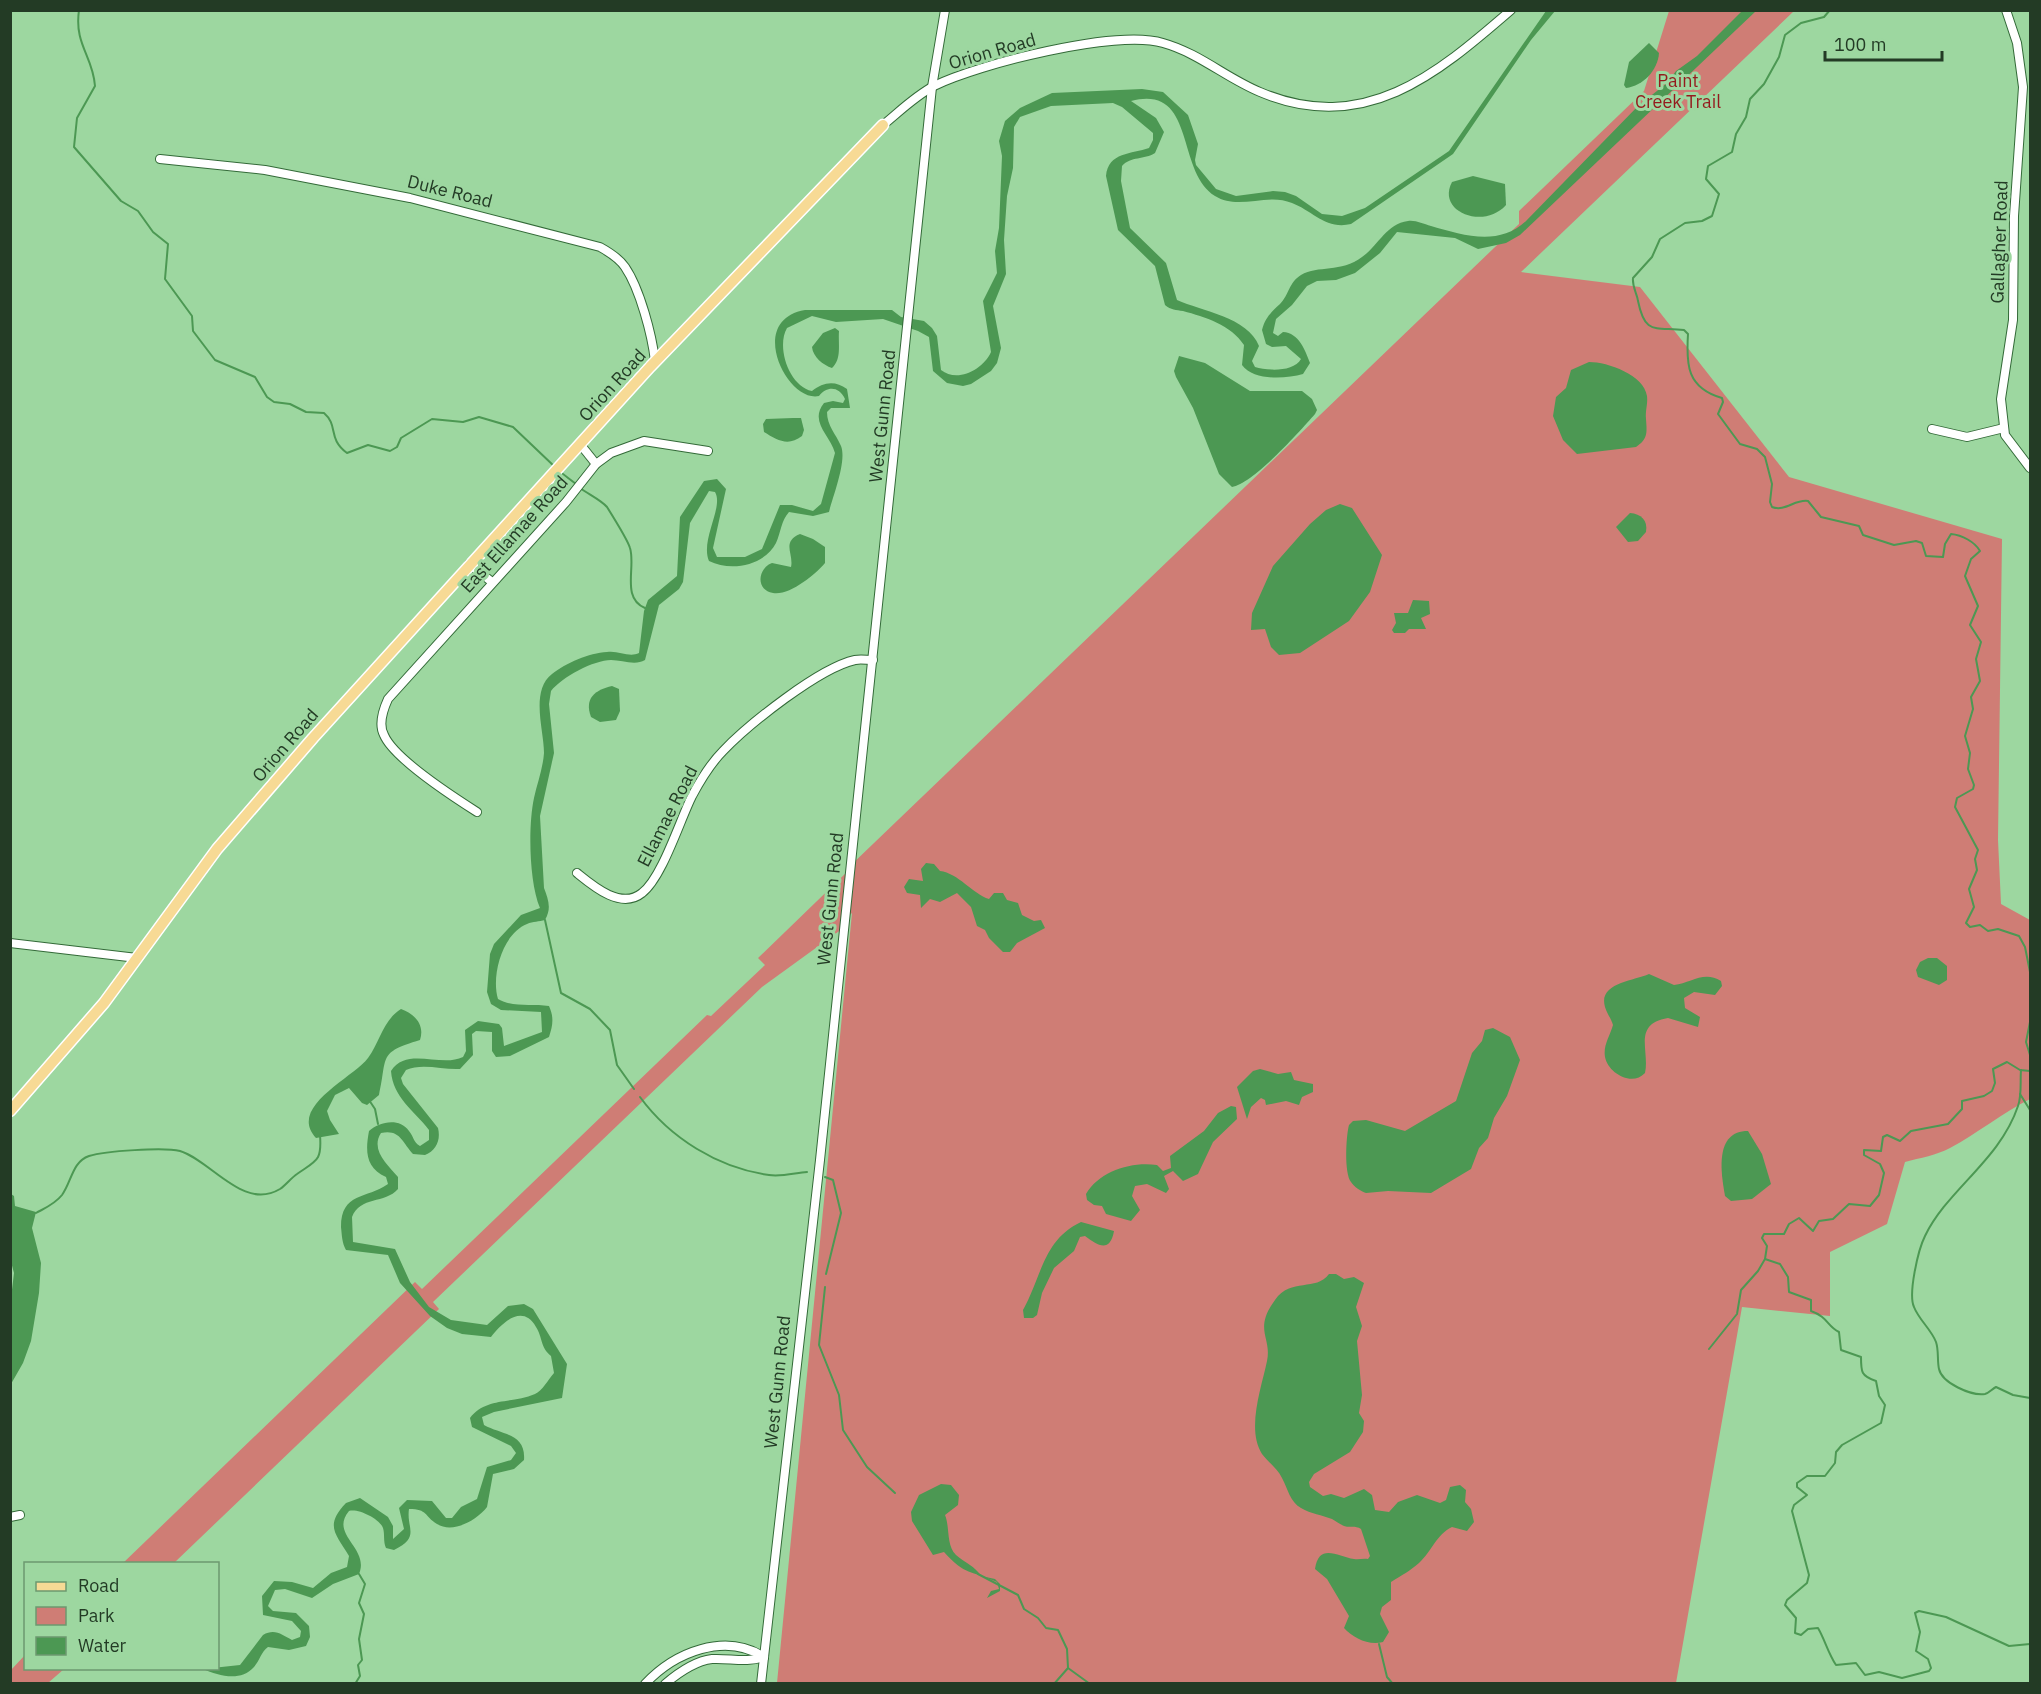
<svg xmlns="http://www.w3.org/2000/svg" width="2041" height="1694" viewBox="0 0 2041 1694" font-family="'IBM Plex Sans',sans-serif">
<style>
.green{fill:#cf7d75}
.water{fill:#4c9853}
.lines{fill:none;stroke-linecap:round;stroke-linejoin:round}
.stream{stroke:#4c9853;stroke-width:2}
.minor-casing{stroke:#336a38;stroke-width:10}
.major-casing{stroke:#fff;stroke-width:13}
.minor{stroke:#fff;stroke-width:8}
.major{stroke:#f7da95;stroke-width:10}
.labels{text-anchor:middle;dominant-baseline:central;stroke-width:6;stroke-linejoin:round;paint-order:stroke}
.street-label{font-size:18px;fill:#233b25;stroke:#9dd7a0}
.park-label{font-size:18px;fill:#941a1d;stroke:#9dd7a0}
</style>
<rect width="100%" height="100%" fill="#9dd7a0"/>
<!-- green -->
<g class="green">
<path d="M 1669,11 L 1794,11 L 1521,272 L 1640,287 L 1789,477 L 2002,539 L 1998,840 L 2001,904 L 2030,920 L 2030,1099 C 2002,1113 1978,1133 1950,1148 C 1937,1155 1920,1158 1905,1162 L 1887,1224 L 1830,1252 L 1830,1316 L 1742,1307 L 1676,1683 L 777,1683 L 852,913 L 843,921 L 842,929 L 762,987 L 433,1302 L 439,1309 L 174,1563 L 122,1564 L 415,1282 L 422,1289 L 707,1015 L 711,1016 L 765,965 L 758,958 L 848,871 L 849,867 L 1519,224 L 1519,211 L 1644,91 Z"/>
<path d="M 25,1655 L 26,1668 L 64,1669 L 48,1683 L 11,1683 L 11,1670 Z"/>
</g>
<!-- water -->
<g class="water">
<path d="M 1546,11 L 1555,11 L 1531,40 L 1453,154 L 1351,224 C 1326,230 1313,211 1292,203 C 1267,192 1239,211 1215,196 C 1175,171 1197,84 1131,101 L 1156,118 L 1164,132 L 1155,153 C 1144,160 1131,156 1122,166 L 1121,181 L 1130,228 L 1166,263 L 1177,300 C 1201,311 1248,317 1259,346 L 1252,361 L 1255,367 C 1268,371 1294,372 1301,359 L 1286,346 L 1272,347 L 1266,344 L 1262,330 C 1265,318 1271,312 1280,304 C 1289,295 1289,282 1301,275 C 1318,265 1341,273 1362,257 C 1379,245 1386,224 1408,221 C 1416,220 1423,224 1431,226 C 1463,235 1498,247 1526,221 L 1638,106 L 1667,83 L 1676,71 L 1697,56 L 1742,11 L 1756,11 L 1520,235 L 1506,243 L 1478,249 L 1455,238 L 1397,232 L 1380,253 L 1355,273 L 1336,280 L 1317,281 L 1307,286 L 1292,305 L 1276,319 L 1273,333 L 1278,336 L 1283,332 C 1299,333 1305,350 1310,363 L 1303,374 C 1285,379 1254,381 1242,365 L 1244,345 C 1231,325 1205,317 1183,311 C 1176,310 1171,310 1165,305 L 1155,266 L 1118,230 L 1106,176 C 1108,152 1132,154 1149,148 L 1153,140 L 1153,133 L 1122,107 L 1113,103 L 1051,106 L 1020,117 L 1014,127 L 1013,168 L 1007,196 L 1004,240 L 1006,274 L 993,306 L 1001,348 L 997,363 L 991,371 L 971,384 L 963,386 L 947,383 L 933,371 L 929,337 L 918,331 L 883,319 L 836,322 L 812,316 L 787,328 C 776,347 789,386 812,391 C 823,382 835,380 847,389 L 850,408 L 831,408 L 827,412 C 827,426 836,434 841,446 C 847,461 833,496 829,512 L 813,516 L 789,512 C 781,521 781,532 776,543 C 764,566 731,572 709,561 C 700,540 724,507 715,492 L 709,491 L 690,523 L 683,582 L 679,589 L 659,605 L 645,660 C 635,666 622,660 611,660 C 594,660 562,677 551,691 L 549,704 L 554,753 L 540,816 L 544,888 C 548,899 552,908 545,920 C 539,922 533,921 527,924 C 502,934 491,976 498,999 C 514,1008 532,1003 549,1006 C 554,1017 553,1025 549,1037 L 510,1056 L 496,1057 L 492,1051 L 492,1032 L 476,1031 L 472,1034 L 473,1055 L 460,1069 C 443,1070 422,1063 406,1070 L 401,1078 L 403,1084 L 438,1128 C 441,1140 436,1151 425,1155 L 413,1154 C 402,1142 400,1129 381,1133 C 370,1150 388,1165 398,1177 L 398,1189 C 385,1204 360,1196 352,1217 L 353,1242 L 395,1249 L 410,1282 L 429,1307 L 451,1320 L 487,1325 L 508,1306 L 524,1304 L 533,1309 L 567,1364 L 562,1398 L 494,1412 L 482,1417 L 484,1425 C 502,1435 526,1433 524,1460 L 514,1469 L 493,1474 L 487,1507 C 477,1520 453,1534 437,1524 C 424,1516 428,1509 409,1509 C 406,1528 421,1537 394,1550 L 386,1548 C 383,1541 385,1535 383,1528 C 380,1519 358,1508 349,1511 C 329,1535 370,1548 359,1574 L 333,1584 L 312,1598 L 285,1589 L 275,1590 L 268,1606 L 273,1611 L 296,1613 L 309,1626 L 310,1637 L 306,1646 L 289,1650 L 268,1647 C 261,1652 260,1660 254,1667 C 241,1682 219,1676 203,1669 L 240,1665 L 263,1635 C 275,1628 282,1635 292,1640 L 300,1637 L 301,1631 L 292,1621 L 263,1615 L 262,1596 L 274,1581 L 292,1582 L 313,1588 L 331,1573 L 347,1567 L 349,1556 C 336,1534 324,1526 346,1503 L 360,1498 L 388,1517 L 393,1526 L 393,1539 L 404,1529 L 399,1508 L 407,1500 L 432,1501 L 446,1518 L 452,1518 L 461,1507 L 477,1499 L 487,1467 L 511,1460 L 516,1453 L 511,1446 L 472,1427 L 470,1418 C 486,1397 512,1404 535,1394 C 542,1391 548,1380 554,1373 L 551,1356 C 540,1347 543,1338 536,1327 C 522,1302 500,1325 491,1337 L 462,1334 L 447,1328 L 430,1316 L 400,1283 L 388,1255 L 346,1250 C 342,1243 342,1236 341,1227 C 341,1192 367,1199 388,1184 L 386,1177 C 366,1168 365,1152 369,1131 C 379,1122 399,1117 409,1131 C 414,1137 413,1142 420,1146 L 429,1140 L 429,1130 C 414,1110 393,1098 391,1071 C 407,1046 441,1068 463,1057 L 466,1051 L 465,1030 L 478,1021 L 499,1024 L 502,1028 L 504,1046 L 542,1032 L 541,1012 L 501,1010 L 491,1004 L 487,992 L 490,954 L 494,944 L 521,915 L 540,908 C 529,882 528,826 534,798 C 537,784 543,768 544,753 C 544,730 530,691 552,674 C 566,663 589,653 607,652 C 618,650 629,658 639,653 L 644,611 L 648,600 L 677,576 L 680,517 L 704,481 L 717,479 L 726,489 L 713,548 L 717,557 L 745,557 L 762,549 L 780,505 L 792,505 L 813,511 L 821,504 L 835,453 C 830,435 809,422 824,403 L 833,401 L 843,403 L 845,399 C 839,386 827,386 819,396 C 787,403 746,320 805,310 L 892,310 L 901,317 L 924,321 L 932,328 L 937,336 L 941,370 C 957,383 983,370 991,352 L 983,301 L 997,273 L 995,251 L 999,228 L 1002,156 L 999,141 L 1005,121 L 1020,108 L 1052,93 L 1142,89 L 1163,92 L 1188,115 L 1198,144 L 1195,160 L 1196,165 L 1216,189 L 1236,196 L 1273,191 L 1285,192 L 1296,196 L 1322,214 L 1342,216 L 1365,208 L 1449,151 Z"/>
<path d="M 1649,43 L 1659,53 C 1658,70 1643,86 1626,88 L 1624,85 L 1629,62 Z"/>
<path d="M 1473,176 L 1505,184 L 1506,205 C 1484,230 1436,212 1452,182 Z"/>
<path d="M 835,328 L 839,331 C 838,344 842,359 832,368 C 823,365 813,357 812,347 L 823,333 Z"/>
<path d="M 1179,356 L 1205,363 L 1250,391 L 1302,391 L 1312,399 L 1317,410 L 1315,414 C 1300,431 1253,484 1232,487 L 1219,474 L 1193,408 L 1176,377 L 1174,371 Z"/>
<path d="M 1589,362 C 1608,362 1644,375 1647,396 C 1648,404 1645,411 1646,419 C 1647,433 1648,439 1636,447 L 1577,454 L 1563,440 L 1553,416 L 1556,397 L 1566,388 L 1571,370 Z"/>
<path d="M 793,418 L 801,418 L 804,430 L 802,436 C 788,447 777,440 764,432 L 763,424 L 766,419 Z"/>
<path d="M 1340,504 L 1352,508 L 1382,555 L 1370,592 L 1349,621 L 1300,653 L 1279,655 L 1271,647 L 1265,629 L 1251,630 L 1252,613 L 1273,566 L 1310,524 L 1326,510 Z"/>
<path d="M 1630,513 C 1641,514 1648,520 1646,532 L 1638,541 L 1628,542 L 1616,527 Z"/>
<path d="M 800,534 L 813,539 L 825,547 L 825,563 C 815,575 789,596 773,593 C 755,590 758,568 772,563 L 791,567 C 794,554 781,542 800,534 Z"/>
<path d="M 1413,600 L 1429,601 L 1430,614 L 1421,618 L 1426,629 L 1409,629 L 1405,633 L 1394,633 L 1392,630 L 1396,623 L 1394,613 L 1408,613 Z"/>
<path d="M 612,686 L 619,689 L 620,711 L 616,720 L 600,722 L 591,717 C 584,698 595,690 612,686 Z"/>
<path d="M 926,863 L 934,864 L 940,871 C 958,873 973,894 989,899 L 994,893 L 1003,893 L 1007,900 L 1018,903 L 1022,915 L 1034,921 L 1041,920 L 1045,928 L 1017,943 L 1010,952 L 1003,952 L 989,938 L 985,930 L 977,926 L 971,907 L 957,893 L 940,902 L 930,899 L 921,908 L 920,895 L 907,893 L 904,887 L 909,879 L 923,881 L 921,869 Z"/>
<path d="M 1928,958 L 1937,958 L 1947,966 L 1947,980 L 1939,985 L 1918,977 L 1916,970 L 1920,962 Z"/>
<path d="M 1649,974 L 1674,985 C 1691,983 1704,970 1721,981 L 1722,986 L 1715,995 L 1694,992 L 1684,998 L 1685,1008 L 1700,1017 L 1698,1027 L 1668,1018 C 1632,1024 1650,1051 1645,1073 C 1632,1087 1608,1073 1605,1057 C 1603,1045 1610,1036 1613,1025 C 1611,1018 1607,1014 1605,1007 C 1598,983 1633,981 1649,974 Z"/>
<path d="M 401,1009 C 415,1014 425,1025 420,1040 C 377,1053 388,1056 379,1095 L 367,1105 L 362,1103 L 349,1088 L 335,1095 L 327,1111 L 330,1120 L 339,1134 L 316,1138 C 287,1107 353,1078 368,1058 C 380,1042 383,1020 401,1009 Z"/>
<path d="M 1493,1028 L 1510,1037 L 1520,1060 L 1507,1096 L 1494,1118 L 1488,1138 L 1479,1148 L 1471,1169 L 1431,1193 L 1388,1191 L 1366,1193 C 1361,1191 1354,1187 1351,1182 C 1344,1173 1346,1136 1349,1125 L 1353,1121 L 1366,1120 L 1405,1131 L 1456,1101 L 1472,1053 L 1482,1041 L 1485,1030 Z"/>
<path d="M 1260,1069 L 1278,1074 L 1291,1072 L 1294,1080 L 1313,1084 L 1313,1092 L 1302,1097 L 1299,1105 L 1286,1101 L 1266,1105 L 1265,1100 L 1261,1098 L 1251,1107 L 1247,1119 L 1237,1087 L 1253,1071 Z"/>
<path d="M 1231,1106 L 1236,1107 L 1237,1119 L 1213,1142 L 1198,1174 L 1183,1181 L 1173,1171 L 1164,1176 L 1169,1189 L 1166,1193 L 1147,1184 L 1135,1186 L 1132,1196 L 1140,1210 L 1131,1221 L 1106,1214 L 1102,1206 L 1094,1205 L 1087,1200 L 1086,1194 C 1099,1171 1132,1161 1157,1165 L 1163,1171 L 1171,1168 L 1170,1156 L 1204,1131 L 1218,1113 Z"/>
<path d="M 1748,1131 L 1762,1154 L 1771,1184 L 1752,1199 L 1731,1201 L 1725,1196 C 1721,1173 1714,1131 1748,1131 Z"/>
<path d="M 11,1194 L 14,1196 L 15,1206 L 36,1212 L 32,1228 L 41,1263 L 39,1293 L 31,1341 L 23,1363 L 11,1384 L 10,1306 L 14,1273 L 10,1258 Z"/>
<path d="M 1081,1222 L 1114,1231 C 1110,1254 1097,1245 1085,1236 L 1080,1237 L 1074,1251 L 1054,1268 L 1042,1293 L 1037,1315 L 1033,1318 L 1024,1318 L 1023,1310 C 1042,1276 1043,1240 1081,1222 Z"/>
<path d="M 1329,1274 L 1336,1274 L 1344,1279 L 1354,1277 L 1364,1283 L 1356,1307 L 1362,1326 L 1357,1341 L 1362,1395 L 1359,1413 L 1364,1421 L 1363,1432 L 1350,1452 L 1314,1474 L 1309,1482 L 1310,1487 L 1323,1496 L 1331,1494 L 1344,1498 L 1364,1489 L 1372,1495 L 1375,1510 L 1389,1512 L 1398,1502 L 1417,1495 L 1440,1503 L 1446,1500 L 1450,1487 L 1460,1485 L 1466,1490 L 1465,1502 L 1471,1509 L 1474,1522 L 1467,1531 L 1452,1527 C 1436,1535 1432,1551 1419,1563 C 1410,1571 1402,1575 1391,1582 L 1391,1600 L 1382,1607 L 1380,1614 L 1389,1632 L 1383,1642 C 1369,1646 1353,1638 1344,1628 L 1349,1616 L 1327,1579 L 1315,1569 C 1319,1542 1338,1557 1354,1559 C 1359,1560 1363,1558 1368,1559 L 1370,1556 L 1361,1529 C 1355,1525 1350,1528 1344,1526 C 1339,1524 1336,1521 1332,1519 C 1322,1515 1311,1514 1301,1508 C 1290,1502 1288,1489 1282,1478 C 1277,1468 1268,1462 1262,1454 C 1246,1429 1262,1386 1267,1361 C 1272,1337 1253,1330 1275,1300 C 1291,1277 1316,1292 1329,1274 Z"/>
<path d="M 941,1484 L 951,1485 L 959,1495 L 958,1505 L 945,1515 C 950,1527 946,1545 956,1555 C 965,1563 975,1566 981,1576 L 995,1579 L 1000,1584 L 1000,1591 L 987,1598 L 991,1591 L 999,1589 L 997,1582 C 970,1570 966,1576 944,1552 L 933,1555 L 912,1521 L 911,1512 L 919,1495 Z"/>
</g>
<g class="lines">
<!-- stream -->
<g class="stream">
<path d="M 79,10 C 74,45 93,56 95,86 L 77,118 L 74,147 L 121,201 L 138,211 L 153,232 L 168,244 L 165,279 L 192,316 L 193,331 L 215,360 L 255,377 L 267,397 L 274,402 L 290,404 L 306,412 L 324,413 C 339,426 327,438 347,453 L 368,445 L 390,451 L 397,447 L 401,438 L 432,419 L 463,422 L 479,417 L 513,427 L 555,467"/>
<path d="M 1830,10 L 1824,17 L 1801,23 L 1785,35 L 1779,57 L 1764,84 L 1750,99 L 1746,117 L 1736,134 L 1732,152 L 1708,166 L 1706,179 L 1719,194 L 1712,216 L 1702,221 L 1685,223 L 1660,239 L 1652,257 L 1633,278 C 1632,287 1637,293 1638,301 C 1645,335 1654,327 1684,330 L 1688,334 C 1686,365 1687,388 1722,398 L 1723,402 L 1718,414 L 1740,444 L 1757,449 L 1765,457 L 1772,484 L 1770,502 L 1772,507 C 1785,512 1795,499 1808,501 L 1821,517 L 1859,526 L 1863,535 L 1894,545 L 1916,541 L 1922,543 L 1926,556 L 1943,557 L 1945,544 L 1951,534 C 1962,535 1975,542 1980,551 L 1971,559 L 1965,576 L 1978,606 L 1970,625 L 1981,642 L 1976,659 L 1980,681 L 1971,697 L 1973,709 L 1965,736 L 1970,753 L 1968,769 L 1974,785 L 1973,789 L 1957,798 L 1955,807 L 1978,850 L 1975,859 L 1977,870 L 1969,889 L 1974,907 L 1966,923 L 1970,927 L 1980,925 L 1988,931 L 1998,929 L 2019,936 L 2025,947 L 2030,972"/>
<path d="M 559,471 L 576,484"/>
<path d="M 580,488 C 588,494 601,500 607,507 C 612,515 628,541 630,548 C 636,567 621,598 645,608"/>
<path d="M 545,920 L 561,993 L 590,1009 L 610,1030 L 617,1065 L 634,1089"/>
<path d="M 2030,1022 L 2026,1042 L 2030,1055"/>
<path d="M 2021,1070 C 2020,1082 2022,1095 2018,1106 C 2000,1160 1947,1190 1925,1236 C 1918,1250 1908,1294 1914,1307 C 1919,1320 1931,1329 1936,1342 C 1939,1351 1937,1360 1939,1369 C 1942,1383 1971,1396 1985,1394 C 1989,1393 1992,1389 1996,1387 L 2013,1395 L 2030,1398"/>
<path d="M 2020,1094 L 2030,1110"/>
<path d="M 640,1097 C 670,1138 718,1168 769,1175 C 781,1177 795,1173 807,1172"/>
<path d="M 369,1100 L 375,1109 L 378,1124"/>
<path d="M 825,1177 L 833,1180 L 841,1213 L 826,1274"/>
<path d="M 36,1213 C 45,1208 55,1204 62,1195 C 72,1181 72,1162 89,1156 C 105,1151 164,1147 180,1151 C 212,1161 243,1211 280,1189 C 286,1185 291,1178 297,1174 C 317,1160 322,1161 320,1135"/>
<path d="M 1765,1259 L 1780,1264 L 1788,1277 L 1789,1292 L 1811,1300 L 1811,1311 C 1828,1317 1827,1326 1839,1332 L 1841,1350 L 1861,1357 C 1861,1372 1861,1376 1876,1381 L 1879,1396 L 1885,1405 L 1881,1423 L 1842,1445 L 1836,1452 L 1835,1463 L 1825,1476 L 1807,1476 L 1797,1483 L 1797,1487 L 1807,1495 L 1794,1505 L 1792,1511 L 1809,1575 L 1807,1583 L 1787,1600 L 1785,1605 L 1796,1618 L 1795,1633 L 1801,1635 L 1808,1629 L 1818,1628 C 1825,1640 1828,1653 1836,1665 L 1856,1663 L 1865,1675 L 1879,1672 L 1902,1678 L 1929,1671 L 1931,1668 L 1928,1659 L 1916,1651 L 1920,1632 L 1915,1613 L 1919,1611 L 1946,1617 L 2009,1646 L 2030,1644"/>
<path d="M 825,1287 L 819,1345 L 839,1395 L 843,1430 L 867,1467 L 895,1493"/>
<path d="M 1709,1349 L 1737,1314 L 1741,1290 L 1758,1271 L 1765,1259 L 1767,1246 L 1762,1238 L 1764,1234 L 1784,1234 L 1789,1224 L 1799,1218 L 1813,1231 L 1819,1221 L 1833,1219 L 1849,1204 L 1870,1206 L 1879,1195 L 1884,1173 L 1880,1164 L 1864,1155 L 1864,1150 L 1881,1151 L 1883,1137 L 1887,1135 L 1900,1141 L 1911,1131 L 1948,1124 L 1962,1109 L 1962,1101 L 1984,1096 L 1992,1091 L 1995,1083 L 1993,1069 L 2007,1062 L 2020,1070 L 2030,1071"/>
<path d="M 978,1574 L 1018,1595 L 1024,1609 L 1038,1618 L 1046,1628 L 1058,1630 L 1067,1649 L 1068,1668 L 1054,1684"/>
<path d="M 1379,1644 L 1387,1677 L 1393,1684"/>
<path d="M 1068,1668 L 1090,1684"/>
<path d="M 355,1684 L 360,1676 L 358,1665 L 362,1660 L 359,1639 L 364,1614 L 359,1603 L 365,1584 L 359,1574"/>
</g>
<!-- minor casing -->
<g class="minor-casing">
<g id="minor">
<path d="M 2006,10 L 2017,43 L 2023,87 L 2014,216 L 2013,320 L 2001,399 L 2005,435 L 2030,468"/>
<path d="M 883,125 C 899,112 915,96 934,86 C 979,64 1116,29 1163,43 C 1199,53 1226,78 1260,92 C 1364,136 1436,75 1511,10"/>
<path d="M 160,159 L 265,170 L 410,198 L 600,247 C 609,252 619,258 625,267 C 640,289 652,335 655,361"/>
<path d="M 1932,429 L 1967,437 L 2004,428"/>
<path d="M 580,444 L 596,464"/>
<path d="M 469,564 L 492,582"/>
<path d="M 477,812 C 455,798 394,759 384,735 C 378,724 383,710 388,699 L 566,502 L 596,464 L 611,453 L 644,441 L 708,451"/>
<path d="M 577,873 C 593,886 621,910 642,893 C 662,878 680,820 692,796 C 700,781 711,763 723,751 C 749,724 819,668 855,660 C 860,659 867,660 873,660"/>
<path d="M 10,943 L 137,958"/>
<path d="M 10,1517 L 20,1515"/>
<path d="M 645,1684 C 675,1652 725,1632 764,1657"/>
<path d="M 665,1684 C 678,1673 695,1661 712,1659 C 730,1658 746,1663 764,1657"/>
<path d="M 761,1684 L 820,1160 L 932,87 L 945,10"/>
</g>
</g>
<!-- major casing -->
<g class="major-casing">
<path id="major" d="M 10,1111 L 104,1003 L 217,849 L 313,738 L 650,367 L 883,125"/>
</g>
<!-- minor -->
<use href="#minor" class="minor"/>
<!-- major -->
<use href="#major" class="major"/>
</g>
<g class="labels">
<!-- street labels -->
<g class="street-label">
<text transform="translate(992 51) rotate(-16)">Orion Road</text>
<text transform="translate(450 191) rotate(14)">Duke Road</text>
<text transform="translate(1999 242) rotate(-88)">Gallagher Road</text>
<text transform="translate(612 385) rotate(-48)">Orion Road</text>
<text transform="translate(882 416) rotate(-84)">West Gunn Road</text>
<text transform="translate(514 534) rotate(-48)">East Ellamae Road</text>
<text transform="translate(285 745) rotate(-49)">Orion Road</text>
<text transform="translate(667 816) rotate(-63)">Ellamae Road</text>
<text transform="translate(830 899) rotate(-84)">West Gunn Road</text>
<text transform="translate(777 1382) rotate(-84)">West Gunn Road</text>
</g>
<!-- park labels -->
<g class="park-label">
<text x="1678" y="80">Paint<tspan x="1678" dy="21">Creek Trail</tspan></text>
</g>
</g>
<!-- border -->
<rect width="2041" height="1694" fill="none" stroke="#233b25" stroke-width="24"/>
<!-- legend -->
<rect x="24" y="1562" width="195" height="108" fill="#9dd7a0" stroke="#6c996f" stroke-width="1.5"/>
<rect x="36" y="1582" width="30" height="9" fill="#f7da95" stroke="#6c996f" stroke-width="1.5"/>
<text x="78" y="1592" font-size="18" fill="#233b25">Road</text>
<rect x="36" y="1607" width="30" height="18" fill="#cf7d75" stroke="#6c996f" stroke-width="1.5"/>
<text x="78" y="1622" font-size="18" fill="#233b25">Park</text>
<rect x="36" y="1637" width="30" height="18" fill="#4c9853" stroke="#6c996f" stroke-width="1.5"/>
<text x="78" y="1652" font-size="18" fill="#233b25">Water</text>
<!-- scale -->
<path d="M1825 51v9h117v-9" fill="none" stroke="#233b25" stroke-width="3"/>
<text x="1834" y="51" font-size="18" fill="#233b25" stroke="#9dd7a0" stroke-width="4.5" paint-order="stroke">100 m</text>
</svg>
